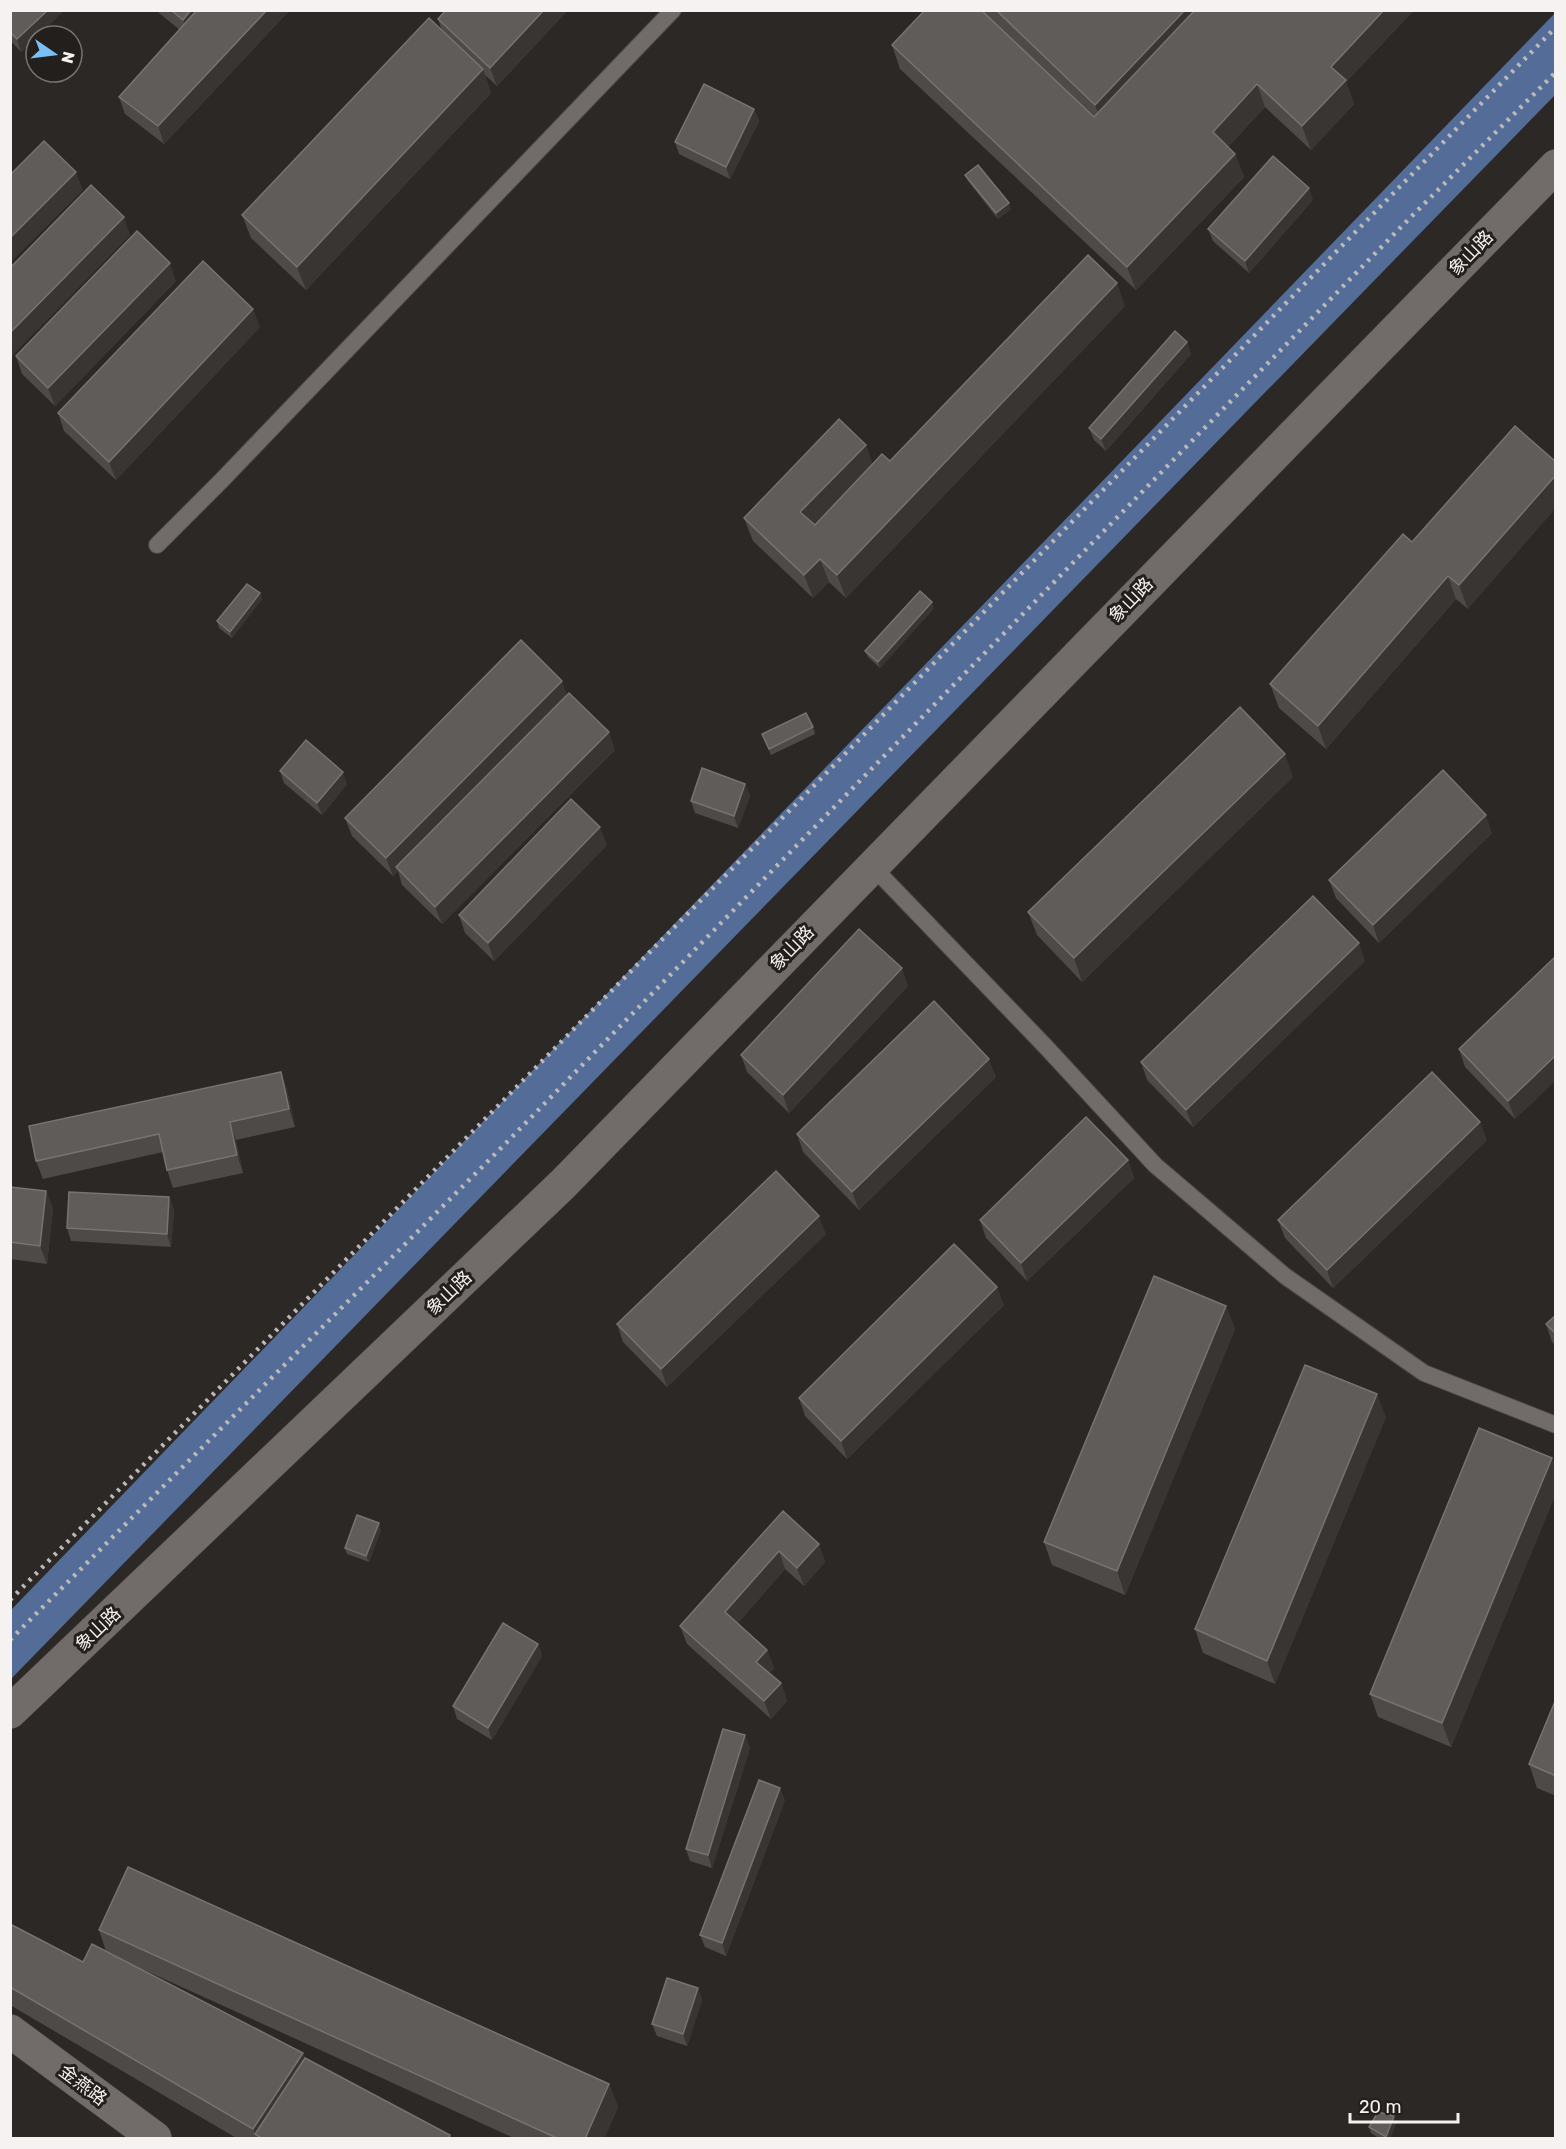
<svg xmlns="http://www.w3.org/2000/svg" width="1566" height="2149" viewBox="0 0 1566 2149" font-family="Rubik,'Noto Sans SC',sans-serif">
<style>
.water{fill:#546d98}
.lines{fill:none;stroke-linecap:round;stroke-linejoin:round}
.service-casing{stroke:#4b4745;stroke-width:18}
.minor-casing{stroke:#4b4745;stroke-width:34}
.service{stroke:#716c69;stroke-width:16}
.minor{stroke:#716c69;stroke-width:33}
.rail{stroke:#bcb9b8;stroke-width:4.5;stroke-dasharray:3 6;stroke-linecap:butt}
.wall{fill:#4e4a47}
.shaded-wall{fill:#393532}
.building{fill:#605c59;stroke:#777371;stroke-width:1.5}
.labels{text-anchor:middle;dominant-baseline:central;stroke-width:6;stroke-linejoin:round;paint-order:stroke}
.street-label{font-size:18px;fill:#f5f2f1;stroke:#231f1c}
</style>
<rect width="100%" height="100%" fill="#2c2826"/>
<!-- water -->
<path class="water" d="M 1555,13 L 1555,95 L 11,1679 L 11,1610 Z"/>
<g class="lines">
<!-- service casing -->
<g class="service-casing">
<g id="service">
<path d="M 157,545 L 221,481 L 673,10"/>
<path d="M 872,866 L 1046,1047 L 1155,1165 L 1285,1276 L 1424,1373 L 1556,1425"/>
</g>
</g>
<!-- minor casing -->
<g class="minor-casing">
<g id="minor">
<path d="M 10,1712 L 563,1184 L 1556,166"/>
<path d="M 10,2031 L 155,2138"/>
</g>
</g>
<!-- service -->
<use href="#service" class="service"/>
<!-- minor -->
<use href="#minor" class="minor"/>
<!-- rail -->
<g class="rail">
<path d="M 10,1600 L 797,803 L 1556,27"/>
<path d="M 10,1640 L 509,1140 L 1399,229 L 1556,72"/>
</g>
</g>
<!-- wall -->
<g class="wall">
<path d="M 10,10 L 36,36 L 36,38 L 21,52 L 10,40 Z"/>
<path d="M 158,10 L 290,10 L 164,144 L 125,114 L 119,97 L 180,30 L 159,13 Z"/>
<path d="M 446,10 L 568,10 L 497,86 L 485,75 L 491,93 L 306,290 L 251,238 L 242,215 L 442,31 L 438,19 Z"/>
<path d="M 925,10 L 1414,10 L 1346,82 L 1354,104 L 1311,150 L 1265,107 L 1228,147 L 1235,154 L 1244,177 L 1136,290 L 900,69 L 892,45 Z"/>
<path d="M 754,109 L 759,121 L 730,179 L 679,154 L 675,142 Z"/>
<path d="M 965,175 L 1011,209 L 998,219 L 968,181 Z"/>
<path d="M 1313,200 L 1249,273 L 1213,241 L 1208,229 Z"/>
<path d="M 176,281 L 55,406 L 22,374 L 16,356 Z"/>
<path d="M 1125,306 L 846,598 L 829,582 L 813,598 L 753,541 L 744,518 L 866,445 L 872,464 L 890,461 Z"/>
<path d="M 260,327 L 116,480 L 64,431 L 58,413 Z"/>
<path d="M 1187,342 L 1191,354 L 1106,451 L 1094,440 L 1089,428 Z"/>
<path d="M 1515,426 L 1468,609 L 1456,599 L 1326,749 L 1279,708 L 1270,684 L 1412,542 Z"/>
<path d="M 260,593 L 262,599 L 232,638 L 219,628 L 217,621 Z"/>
<path d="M 934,608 L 880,668 L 868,657 L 865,651 Z"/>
<path d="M 567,695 L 615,750 L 442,924 L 402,885 L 398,871 L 393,876 L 352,836 L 345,818 Z"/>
<path d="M 813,727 L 815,734 L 771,755 L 762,734 Z"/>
<path d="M 280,771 L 347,784 L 322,815 L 284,783 Z"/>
<path d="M 1293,777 L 1082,982 L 1037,935 L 1028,912 Z"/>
<path d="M 745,784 L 750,796 L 738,828 L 695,813 L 691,801 Z"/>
<path d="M 1492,833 L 1379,943 L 1336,898 L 1329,880 Z"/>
<path d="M 607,845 L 494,961 L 465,933 L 459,915 Z"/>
<path d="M 1556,956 L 1556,1080 L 1515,1119 L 1465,1067 L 1459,1049 Z"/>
<path d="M 1365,961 L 1193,1127 L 1147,1080 L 1141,1062 Z"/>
<path d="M 908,986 L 789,1113 L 747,1072 L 741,1055 Z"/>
<path d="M 281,1072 L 287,1090 L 295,1127 L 236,1140 L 243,1173 L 173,1188 L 167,1170 L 163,1152 L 43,1179 L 36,1161 Z"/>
<path d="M 996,1077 L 859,1210 L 803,1152 L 797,1134 Z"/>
<path d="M 1487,1140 L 1333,1288 L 1285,1238 L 1278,1220 Z"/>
<path d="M 1128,1160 L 1134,1178 L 1027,1281 L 986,1238 L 980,1220 Z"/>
<path d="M 10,1187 L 46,1191 L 53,1209 L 47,1264 L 10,1259 Z"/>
<path d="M 169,1197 L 174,1210 L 171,1247 L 71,1241 L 67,1228 Z"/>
<path d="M 826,1234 L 667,1387 L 623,1342 L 617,1324 Z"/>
<path d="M 1004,1305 L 847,1459 L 805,1416 L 799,1398 Z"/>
<path d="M 1226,1306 L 1235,1329 L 1125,1595 L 1052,1565 L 1044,1542 Z"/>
<path d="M 1556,1315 L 1556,1346 L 1552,1342 L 1546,1324 Z"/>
<path d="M 1386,1417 L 1275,1684 L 1203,1653 L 1195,1629 Z"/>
<path d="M 1552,1458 L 1556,1469 L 1556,1493 L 1451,1747 L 1378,1717 L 1370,1694 Z"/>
<path d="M 783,1511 L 819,1544 L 825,1562 L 804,1586 L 785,1569 L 738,1623 L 767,1650 L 774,1668 L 769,1673 L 781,1683 L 787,1701 L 771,1719 L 687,1644 L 680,1626 Z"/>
<path d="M 381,1530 L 369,1562 L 347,1554 L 345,1548 Z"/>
<path d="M 538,1644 L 542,1656 L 492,1740 L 457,1719 L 453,1706 Z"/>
<path d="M 1556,1699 L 1556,1796 L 1537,1788 L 1529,1764 Z"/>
<path d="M 750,1748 L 712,1868 L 690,1861 L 686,1849 Z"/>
<path d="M 785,1800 L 726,1956 L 705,1947 L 700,1935 Z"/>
<path d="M 10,1924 L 83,1962 L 106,1951 L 99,1930 L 609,2084 L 618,2107 L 604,2139 L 516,2139 L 142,1969 L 303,2053 L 305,2058 L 450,2135 L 452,2139 L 238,2139 L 10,2005 Z"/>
<path d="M 698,1988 L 702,2000 L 687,2046 L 657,2036 L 652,2024 Z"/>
<path d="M 1394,2116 L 1396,2123 L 1390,2139 L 1380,2139 L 1371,2133 L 1369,2127 Z"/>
</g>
<!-- shaded-wall -->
<g class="shaded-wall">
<path d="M 48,10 L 65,10 L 38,36 L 36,36 L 36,38 L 21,52 L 17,39 Z"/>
<path d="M 191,10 L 213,10 L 190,38 L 183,20 Z"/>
<path d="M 267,10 L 290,10 L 164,144 L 158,126 Z"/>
<path d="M 544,10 L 568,10 L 497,86 L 490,68 Z"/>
<path d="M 1185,10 L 1215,10 L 1104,128 L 1095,105 Z"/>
<path d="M 1384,10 L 1414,10 L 1346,82 L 1354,104 L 1311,150 L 1302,126 L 1331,67 Z"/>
<path d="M 483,69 L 491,93 L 306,290 L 297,267 Z"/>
<path d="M 1257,84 L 1265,107 L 1221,155 L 1213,132 Z"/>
<path d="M 754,109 L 759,121 L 730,179 L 726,167 Z"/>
<path d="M 1235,154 L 1244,177 L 1136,290 L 1127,267 Z"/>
<path d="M 76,172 L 83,190 L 10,263 L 10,238 Z"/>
<path d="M 1309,188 L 1313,200 L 1249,273 L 1245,261 Z"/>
<path d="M 1009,203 L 1011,209 L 998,219 L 996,213 Z"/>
<path d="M 124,217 L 130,235 L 10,358 L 10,333 Z"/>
<path d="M 170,263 L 176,281 L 55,406 L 48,388 Z"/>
<path d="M 1117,283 L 1125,306 L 846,598 L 837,575 Z"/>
<path d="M 253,309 L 260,327 L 116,480 L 109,462 Z"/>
<path d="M 1187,342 L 1191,354 L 1106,451 L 1101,439 Z"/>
<path d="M 866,445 L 874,468 L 809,535 L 800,512 Z"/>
<path d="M 1556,475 L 1556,508 L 1468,609 L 1459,585 Z"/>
<path d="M 820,559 L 829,582 L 813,598 L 804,575 Z"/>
<path d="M 1448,576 L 1456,599 L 1326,749 L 1318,726 Z"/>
<path d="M 260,593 L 262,599 L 232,638 L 230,632 Z"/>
<path d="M 932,602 L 934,608 L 880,668 L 878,662 Z"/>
<path d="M 562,681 L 568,698 L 396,867 L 398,871 L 393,876 L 386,858 Z"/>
<path d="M 609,732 L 615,750 L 442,924 L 435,907 Z"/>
<path d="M 1285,754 L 1293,777 L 1082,982 L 1074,958 Z"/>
<path d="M 343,772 L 347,784 L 322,815 L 317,803 Z"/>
<path d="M 745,784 L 750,796 L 738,828 L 734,816 Z"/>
<path d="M 1486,815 L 1492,833 L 1379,943 L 1373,925 Z"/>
<path d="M 600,827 L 607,845 L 494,961 L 488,943 Z"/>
<path d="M 1359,943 L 1365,961 L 1193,1127 L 1186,1110 Z"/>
<path d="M 902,968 L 908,986 L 789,1113 L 783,1095 Z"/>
<path d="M 1556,1055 L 1556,1080 L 1515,1119 L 1508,1101 Z"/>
<path d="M 989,1059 L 996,1077 L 859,1210 L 852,1192 Z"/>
<path d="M 281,1072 L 287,1090 L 295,1127 L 289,1109 Z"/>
<path d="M 230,1122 L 236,1140 L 243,1173 L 237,1155 Z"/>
<path d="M 1480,1122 L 1487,1140 L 1333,1288 L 1327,1270 Z"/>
<path d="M 1128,1160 L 1134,1178 L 1027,1281 L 1021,1263 Z"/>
<path d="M 46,1191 L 53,1209 L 47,1264 L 40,1246 Z"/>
<path d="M 169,1197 L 174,1210 L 171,1247 L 167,1234 Z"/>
<path d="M 819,1216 L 826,1234 L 667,1387 L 661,1369 Z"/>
<path d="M 997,1287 L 1004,1305 L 847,1459 L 841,1441 Z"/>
<path d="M 1226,1306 L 1235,1329 L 1125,1595 L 1117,1571 Z"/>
<path d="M 1377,1394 L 1386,1417 L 1275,1684 L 1267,1661 Z"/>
<path d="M 1552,1458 L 1556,1469 L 1556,1493 L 1451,1747 L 1442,1723 Z"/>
<path d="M 379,1523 L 381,1530 L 369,1562 L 366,1556 Z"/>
<path d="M 819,1544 L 825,1562 L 804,1586 L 797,1568 Z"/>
<path d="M 779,1551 L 785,1569 L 732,1630 L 725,1612 Z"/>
<path d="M 538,1644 L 542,1656 L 492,1740 L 488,1728 Z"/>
<path d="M 767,1650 L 774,1668 L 763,1680 L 756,1662 Z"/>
<path d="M 781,1683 L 787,1701 L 771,1719 L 764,1701 Z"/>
<path d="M 745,1735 L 750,1748 L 712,1868 L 708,1855 Z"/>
<path d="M 780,1788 L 785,1800 L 726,1956 L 722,1943 Z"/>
<path d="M 698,1988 L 702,2000 L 687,2046 L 683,2034 Z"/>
<path d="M 303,2053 L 311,2076 L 255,2134 L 253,2129 Z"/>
<path d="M 609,2084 L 618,2107 L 604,2139 L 585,2139 Z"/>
<path d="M 1394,2116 L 1396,2123 L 1390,2139 L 1387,2139 L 1386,2137 Z"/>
</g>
<!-- building -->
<g class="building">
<path d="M 10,10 L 48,10 L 17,39 L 10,32 Z"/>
<path d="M 171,10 L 191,10 L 183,20 Z"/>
<path d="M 197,10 L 267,10 L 158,126 L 119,97 Z"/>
<path d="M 446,10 L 544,10 L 490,68 L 438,19 Z"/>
<path d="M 925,10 L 981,10 L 1094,117 L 1195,10 L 1384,10 L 1331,67 L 1346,80 L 1302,126 L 1257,84 L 1213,132 L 1235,154 L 1127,267 L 892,45 Z"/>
<path d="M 996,10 L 1185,10 L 1095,105 Z"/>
<path d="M 429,18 L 483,69 L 297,267 L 242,215 Z"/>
<path d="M 704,84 L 754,109 L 726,167 L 675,142 Z"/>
<path d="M 44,141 L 76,172 L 10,238 L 10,175 Z"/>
<path d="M 1273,156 L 1309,188 L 1245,261 L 1208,229 Z"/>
<path d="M 978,165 L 1009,203 L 996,213 L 965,175 Z"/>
<path d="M 91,185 L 124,217 L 10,333 L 10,268 Z"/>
<path d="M 137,231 L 170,263 L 48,388 L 16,356 Z"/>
<path d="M 1088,255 L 1117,283 L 837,575 L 820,559 L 804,575 L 744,518 L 839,419 L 866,445 L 800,512 L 815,525 L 882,454 L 890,461 Z"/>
<path d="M 203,261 L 253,309 L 109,462 L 58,413 Z"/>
<path d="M 1175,331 L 1187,342 L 1101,439 L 1089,428 Z"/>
<path d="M 1515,426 L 1556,462 L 1556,475 L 1459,585 L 1448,576 L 1318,726 L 1270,684 L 1403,534 L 1412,542 Z"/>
<path d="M 247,584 L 260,593 L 230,632 L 217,621 Z"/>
<path d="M 920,591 L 932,602 L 878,662 L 865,651 Z"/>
<path d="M 521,640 L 562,681 L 386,858 L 345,818 Z"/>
<path d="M 569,693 L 609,732 L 435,907 L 396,867 Z"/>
<path d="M 1240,707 L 1285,754 L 1074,958 L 1028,912 Z"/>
<path d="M 806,713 L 813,727 L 769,749 L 762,734 Z"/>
<path d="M 306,740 L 343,772 L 317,803 L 280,771 Z"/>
<path d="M 702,768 L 745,784 L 734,816 L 691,801 Z"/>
<path d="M 1443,770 L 1486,815 L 1373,925 L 1329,880 Z"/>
<path d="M 571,799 L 600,827 L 488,943 L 459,915 Z"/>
<path d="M 1313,896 L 1359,943 L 1186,1110 L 1141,1062 Z"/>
<path d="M 859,929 L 902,968 L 783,1095 L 741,1055 Z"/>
<path d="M 1556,956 L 1556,1055 L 1508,1101 L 1459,1049 Z"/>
<path d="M 934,1001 L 989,1059 L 852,1192 L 797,1134 Z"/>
<path d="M 281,1072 L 289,1109 L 230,1122 L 237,1155 L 167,1170 L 159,1134 L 36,1161 L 29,1126 Z"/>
<path d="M 1432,1072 L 1480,1122 L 1327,1270 L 1278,1220 Z"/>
<path d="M 1086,1117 L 1128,1160 L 1021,1263 L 980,1220 Z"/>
<path d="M 776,1171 L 819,1216 L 661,1369 L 617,1324 Z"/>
<path d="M 10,1187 L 46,1191 L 40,1246 L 10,1242 Z"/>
<path d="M 69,1192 L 169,1197 L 167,1234 L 67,1228 Z"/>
<path d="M 954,1244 L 997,1287 L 841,1441 L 799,1398 Z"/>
<path d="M 1154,1276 L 1226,1306 L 1117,1571 L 1044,1542 Z"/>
<path d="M 1556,1315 L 1556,1334 L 1546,1324 Z"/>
<path d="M 1305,1365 L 1377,1394 L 1267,1661 L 1195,1629 Z"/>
<path d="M 1479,1428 L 1552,1458 L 1442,1723 L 1370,1694 Z"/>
<path d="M 783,1511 L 819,1544 L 797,1568 L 779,1551 L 725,1612 L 767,1650 L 756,1662 L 781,1683 L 764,1701 L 680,1626 Z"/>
<path d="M 357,1515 L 379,1523 L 366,1556 L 345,1548 Z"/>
<path d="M 503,1623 L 538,1644 L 488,1728 L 453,1706 Z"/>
<path d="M 1556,1699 L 1556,1776 L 1529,1764 Z"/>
<path d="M 723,1729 L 745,1735 L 708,1855 L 686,1849 Z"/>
<path d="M 759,1780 L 780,1788 L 722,1943 L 700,1935 Z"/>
<path d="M 128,1867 L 609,2084 L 585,2139 L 559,2139 L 99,1930 Z"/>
<path d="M 10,1924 L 83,1962 L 92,1944 L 303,2053 L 253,2129 L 10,1987 Z"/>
<path d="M 667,1978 L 698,1988 L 683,2034 L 652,2024 Z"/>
<path d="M 305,2058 L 450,2135 L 448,2139 L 263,2139 L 255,2134 Z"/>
<path d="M 1378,2112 L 1394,2116 L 1386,2137 L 1369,2127 Z"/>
</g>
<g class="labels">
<!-- street labels -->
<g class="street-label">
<text transform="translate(1471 253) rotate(-46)">象山路</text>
<text transform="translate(1131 600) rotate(-46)">象山路</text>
<text transform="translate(792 948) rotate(-46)">象山路</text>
<text transform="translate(449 1293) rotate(-44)">象山路</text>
<text transform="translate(98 1629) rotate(-44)">象山路</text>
<text transform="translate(83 2085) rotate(37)">金燕路</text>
</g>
</g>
<!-- border -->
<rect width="1566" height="2149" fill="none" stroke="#f5f2f1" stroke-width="24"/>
<!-- north arrow -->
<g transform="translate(54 54) rotate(104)"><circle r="28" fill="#231f1c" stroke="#777371" stroke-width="1.5"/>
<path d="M0-4.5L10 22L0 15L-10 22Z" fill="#79bff8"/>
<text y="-9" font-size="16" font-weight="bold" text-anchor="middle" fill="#f5f2f1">N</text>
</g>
<!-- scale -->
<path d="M1350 2113v9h108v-9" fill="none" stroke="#f5f2f1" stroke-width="3"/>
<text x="1359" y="2113" font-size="18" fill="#f5f2f1" stroke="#231f1c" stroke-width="4.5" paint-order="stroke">20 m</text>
</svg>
